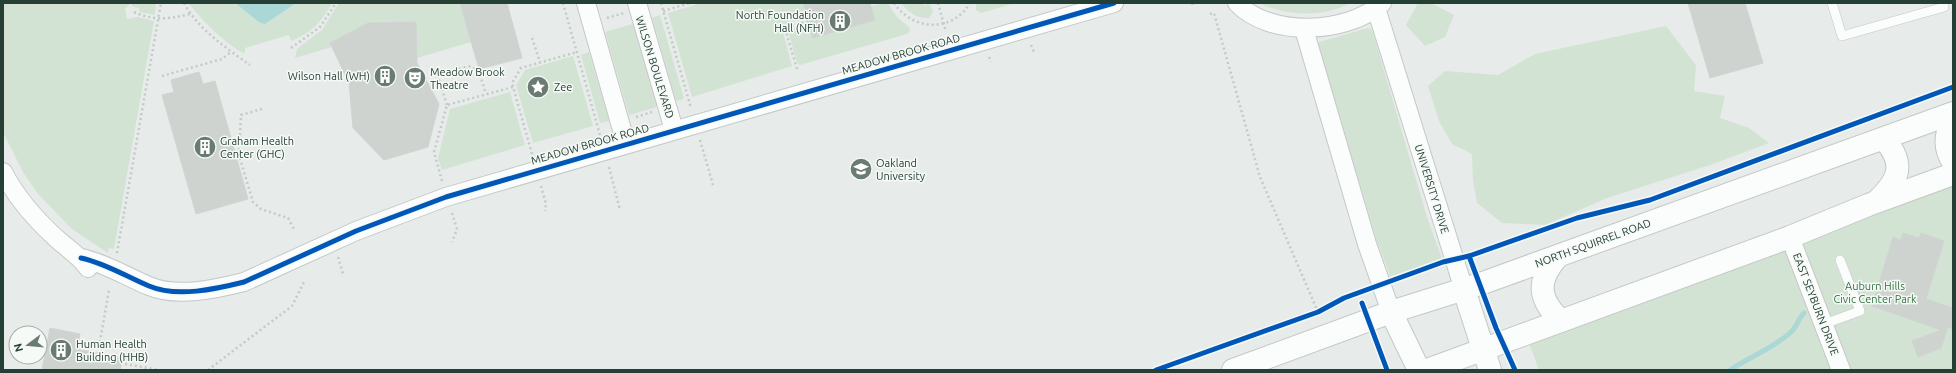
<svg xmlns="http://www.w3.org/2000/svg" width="1956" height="373" viewBox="0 0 1956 373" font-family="Ubuntu,sans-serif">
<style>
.green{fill:#d2e3d4}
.water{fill:#abd7d7}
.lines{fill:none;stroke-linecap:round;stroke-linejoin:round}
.stream{stroke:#abd7d7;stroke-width:5}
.building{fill:#ced3d0;stroke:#d0d4d2}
.lane-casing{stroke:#c4c8c6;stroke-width:10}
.street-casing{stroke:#c4c8c6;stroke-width:20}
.secondary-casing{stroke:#c3c9c6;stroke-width:24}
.path{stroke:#c2cbc6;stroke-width:2.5;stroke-dasharray:2 3;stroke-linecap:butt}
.lane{stroke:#fbfcfc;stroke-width:9}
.street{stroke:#fbfcfc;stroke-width:18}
.secondary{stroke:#fbfcfc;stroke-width:22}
.cycleway-casing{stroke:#f6faf7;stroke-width:8}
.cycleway{stroke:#0057b8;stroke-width:5}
.labels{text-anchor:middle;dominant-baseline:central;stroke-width:3;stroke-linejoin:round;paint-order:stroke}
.poi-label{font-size:11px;fill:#253f34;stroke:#f6faf7;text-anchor:start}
.street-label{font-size:11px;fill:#253f34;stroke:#f6faf7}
.park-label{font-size:11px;fill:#317340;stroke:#f6faf7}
</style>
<rect width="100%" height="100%" fill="#e7ebe9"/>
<!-- green -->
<g class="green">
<path d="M 3,3 L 131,3 L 125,9 L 127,19 L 138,17 L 154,21 L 114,249 L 109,248 L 108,253 L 72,229 L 38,194 L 23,172 L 3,132 Z"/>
<path d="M 131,3 L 156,3 L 155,15 L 140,12 L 139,8 L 132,6 Z"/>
<path d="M 188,3 L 235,3 L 260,23 L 269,21 L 296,3 L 332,3 C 322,22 311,33 291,41 L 289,35 L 245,48 L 245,52 L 243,53 C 221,40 204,22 188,3 Z"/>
<path d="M 339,3 L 460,3 L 471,42 L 417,58 L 416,22 L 368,23 L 330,43 L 332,47 L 295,58 L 297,49 L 322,30 Z"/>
<path d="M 702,3 L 803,3 L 807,18 L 781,25 L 792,66 L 692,97 L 668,13 Z"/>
<path d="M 885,3 L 889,5 L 897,17 L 909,27 L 910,31 L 907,34 L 800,65 L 797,63 L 788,30 L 809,24 L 813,38 L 875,20 L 871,6 Z"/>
<path d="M 901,3 L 920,3 L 926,6 L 927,3 L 930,5 L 933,12 L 929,18 C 918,19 908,12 901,3 Z"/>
<path d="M 976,3 L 1015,3 L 981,13 L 976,10 Z"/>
<path d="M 1258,3 L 1351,3 C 1320,18 1289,16 1258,3 Z"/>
<path d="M 1418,3 L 1431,3 L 1454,15 L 1445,37 L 1425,46 L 1406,25 Z"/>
<path d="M 660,15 L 684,99 L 676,101 L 652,18 Z"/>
<path d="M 633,24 L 657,107 L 629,115 L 605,32 Z"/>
<path d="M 1666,26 L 1696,65 L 1694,91 L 1725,96 L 1720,118 L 1749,128 L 1769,143 L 1710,165 L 1607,198 L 1545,225 L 1502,223 L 1477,203 L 1473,180 L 1472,154 L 1452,144 L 1439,121 L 1428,86 L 1445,71 L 1498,75 L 1535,54 Z"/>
<path d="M 1368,28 L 1371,29 L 1373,33 L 1427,217 L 1442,259 L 1391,278 L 1377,241 L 1318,46 L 1319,42 Z"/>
<path d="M 589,52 L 609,121 L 600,123 L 581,55 Z"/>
<path d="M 573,56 L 593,126 L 533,143 L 516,85 L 525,70 Z"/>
<path d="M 510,92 L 525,145 L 442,170 L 438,158 L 450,109 Z"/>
<path d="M 1953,180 L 1953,370 L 1539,370 L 1529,343 Z"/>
</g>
<!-- water -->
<path class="water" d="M 235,3 L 296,3 L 265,24 L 260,23 Z"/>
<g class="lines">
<!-- stream -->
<path class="stream" d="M 1730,370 C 1749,357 1772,349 1790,333 C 1797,327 1798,319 1804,313"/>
</g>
<!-- building -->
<g class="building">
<path d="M 460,3 L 507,3 L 522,58 L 479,69 Z"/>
<path d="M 803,3 L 870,3 L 875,20 L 813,38 Z"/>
<path d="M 1688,3 L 1745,3 L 1763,63 L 1710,78 Z"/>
<path d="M 416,22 L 417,63 L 439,104 L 428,147 L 384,160 L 353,128 L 349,83 L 330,43 L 368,23 Z"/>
<path d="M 199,72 L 203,84 L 215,81 L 248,199 L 196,214 L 162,95 L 174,92 L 171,80 Z"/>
<path d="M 1903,233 L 1919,238 L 1921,233 L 1944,241 L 1926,299 L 1953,308 L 1953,329 L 1948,327 L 1941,348 L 1918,357 L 1912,341 L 1941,330 L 1872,306 L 1893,237 L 1901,240 Z"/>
<path d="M 50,328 L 80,334 L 77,349 L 123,358 L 120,370 L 42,370 Z"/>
</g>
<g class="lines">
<!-- lane casing -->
<g class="lane-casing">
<g id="lane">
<path d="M 1832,3 L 1842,36 L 1944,7"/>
<path d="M 1824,324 L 1860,311 L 1840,260"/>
</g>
</g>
<!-- street casing -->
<g class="street-casing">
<g id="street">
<path d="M 586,3 L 626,144"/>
<path d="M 637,3 L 674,130"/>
<path d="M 1237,3 C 1270,38 1348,34 1382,3"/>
<path d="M 1376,8 L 1464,290"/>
<path d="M 1304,29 L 1367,244 L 1391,312"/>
<path d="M 3,172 C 16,197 36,220 57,239 C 68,249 80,256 88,268"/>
<path d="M 1790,237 L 1841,370"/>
<path d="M 81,258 C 105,263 127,277 149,286 C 177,298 216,289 244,282 L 356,231 L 446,197 L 1114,3"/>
</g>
</g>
<!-- secondary casing -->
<g class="secondary-casing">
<g id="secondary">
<path d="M 1953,120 C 1945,134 1944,148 1953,162"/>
<path d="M 1877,201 C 1899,180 1906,164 1884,139"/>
<path d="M 1558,256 C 1537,280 1537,298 1561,321"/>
<path d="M 1464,290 L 1490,370"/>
<path d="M 1391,312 L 1419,370"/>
<path d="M 1233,370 L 1391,312 L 1480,284 L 1953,113"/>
<path d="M 1427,370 L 1790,237 L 1868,205 L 1953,174"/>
</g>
</g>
<!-- path -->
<g class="path">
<path d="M 184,3 C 198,29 226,48 250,65"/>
<path d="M 563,3 L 600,135"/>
<path d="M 661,3 L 691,108"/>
<path d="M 894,3 C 913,31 952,33 970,3"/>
<path d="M 938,3 L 946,32"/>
<path d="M 1192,3 L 1193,6"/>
<path d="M 663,11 L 690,3"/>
<path d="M 134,12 C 153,21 170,19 190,14"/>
<path d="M 1210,14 L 1214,13 L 1260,177 L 1318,312"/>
<path d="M 607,18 L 624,13"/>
<path d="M 532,38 L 540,62"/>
<path d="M 1031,45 L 1034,52"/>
<path d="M 291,48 L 320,27 L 336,3"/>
<path d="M 989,57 L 991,62"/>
<path d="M 797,69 L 785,28 L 808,21"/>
<path d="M 162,76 L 222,59 L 231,52"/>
<path d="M 447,105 L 437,74 L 471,66 L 480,75 L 486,94"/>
<path d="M 262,109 L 241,115 L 239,155 L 253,202 L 261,209 L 288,218 L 295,231"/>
<path d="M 636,117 L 652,112"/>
<path d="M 700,140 L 713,185"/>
<path d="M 532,154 L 512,83 L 521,68 L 577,52"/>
<path d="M 609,167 L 620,210"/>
<path d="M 442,181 L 434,152 L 447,105 L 513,87"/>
<path d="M 541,186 L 546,204 L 545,211"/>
<path d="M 452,213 L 457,229 L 452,242"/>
<path d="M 117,253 L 161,3"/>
<path d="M 338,257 L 343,274"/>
<path d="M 99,347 L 109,290"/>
<path d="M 125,364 L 159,370"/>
<path d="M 208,370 L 292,306 L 305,280"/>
</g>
<!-- lane -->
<use href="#lane" class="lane"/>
<!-- street -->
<use href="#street" class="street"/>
<!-- secondary -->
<use href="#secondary" class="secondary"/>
<!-- cycleway casing -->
<g class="cycleway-casing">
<g id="cycleway">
<path d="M 1469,256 L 1496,328 L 1515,370"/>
<path d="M 81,258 C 105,263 127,277 149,286 C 177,298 216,289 244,282 L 356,231 L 446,197 L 1114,3"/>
<path d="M 1362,303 L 1387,370"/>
<path d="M 1156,370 L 1318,312 L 1344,298 L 1443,262 L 1469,256 L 1577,218 L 1650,200 L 1953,87"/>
</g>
</g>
<!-- cycleway -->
<use href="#cycleway" class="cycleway"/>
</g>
<!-- icons -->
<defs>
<g id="building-disc" transform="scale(1.15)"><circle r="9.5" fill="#697b73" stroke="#f6faf7"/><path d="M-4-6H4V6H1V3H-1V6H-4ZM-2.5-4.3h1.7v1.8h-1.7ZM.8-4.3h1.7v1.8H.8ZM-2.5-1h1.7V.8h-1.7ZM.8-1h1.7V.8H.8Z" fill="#fff"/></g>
<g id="theatre-disc" transform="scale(1.15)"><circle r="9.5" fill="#697b73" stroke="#f6faf7"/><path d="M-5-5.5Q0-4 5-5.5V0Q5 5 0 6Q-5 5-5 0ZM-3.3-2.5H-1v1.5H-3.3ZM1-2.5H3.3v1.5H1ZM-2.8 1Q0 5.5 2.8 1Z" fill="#fff"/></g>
<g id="sight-disc" transform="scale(1.15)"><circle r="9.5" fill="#697b73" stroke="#f6faf7"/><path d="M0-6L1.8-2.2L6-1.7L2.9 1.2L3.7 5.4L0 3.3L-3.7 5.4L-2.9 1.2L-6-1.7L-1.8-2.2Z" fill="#fff"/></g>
<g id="university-disc" transform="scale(1.15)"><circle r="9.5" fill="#697b73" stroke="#f6faf7"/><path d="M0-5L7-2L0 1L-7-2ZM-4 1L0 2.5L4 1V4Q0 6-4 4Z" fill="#fff"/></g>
</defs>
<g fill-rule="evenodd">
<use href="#building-disc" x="840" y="21"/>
<use href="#building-disc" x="385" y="76"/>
<use href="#theatre-disc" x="415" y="78"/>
<use href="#sight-disc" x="538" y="87"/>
<use href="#building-disc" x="205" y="147"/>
<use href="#university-disc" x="861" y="169"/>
<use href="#building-disc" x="61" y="350"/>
</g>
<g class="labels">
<!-- poi labels -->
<g class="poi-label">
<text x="824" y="15" text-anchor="end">North Foundation<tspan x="824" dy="13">Hall (NFH)</tspan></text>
<text x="430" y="72">Meadow Brook<tspan x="430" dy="13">Theatre</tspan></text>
<text x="370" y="76" text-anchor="end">Wilson Hall (WH)</text>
<text x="554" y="87">Zee</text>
<text x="220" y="141">Graham Health<tspan x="220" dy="13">Center (GHC)</tspan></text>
<text x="876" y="163">Oakland<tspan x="876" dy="13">University</tspan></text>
<text x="76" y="344">Human Health<tspan x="76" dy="13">Building (HHB)</tspan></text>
</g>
<!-- street labels -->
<g class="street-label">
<text transform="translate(901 54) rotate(-16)">MEADOW BROOK ROAD</text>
<text transform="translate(655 67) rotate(73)">WILSON BOULEVARD</text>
<text transform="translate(590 144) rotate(-16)">MEADOW BROOK ROAD</text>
<text transform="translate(1432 189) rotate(73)">UNIVERSITY DRIVE</text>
<text transform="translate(1593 243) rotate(-20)">NORTH SQUIRREL ROAD</text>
<text transform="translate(1816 304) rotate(69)">EAST SEYBURN DRIVE</text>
</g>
<!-- park labels -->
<g class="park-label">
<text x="1875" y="286">Auburn Hills<tspan x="1875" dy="13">Civic Center Park</tspan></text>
</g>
</g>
<!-- border -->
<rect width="1956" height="373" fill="none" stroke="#253f34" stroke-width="8"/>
<!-- north arrow -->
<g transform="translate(28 345) rotate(254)"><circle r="19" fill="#f6faf7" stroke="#a2afa9"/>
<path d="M0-3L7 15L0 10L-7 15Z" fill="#697b73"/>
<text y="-6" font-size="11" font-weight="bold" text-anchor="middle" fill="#253f34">N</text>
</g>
</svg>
